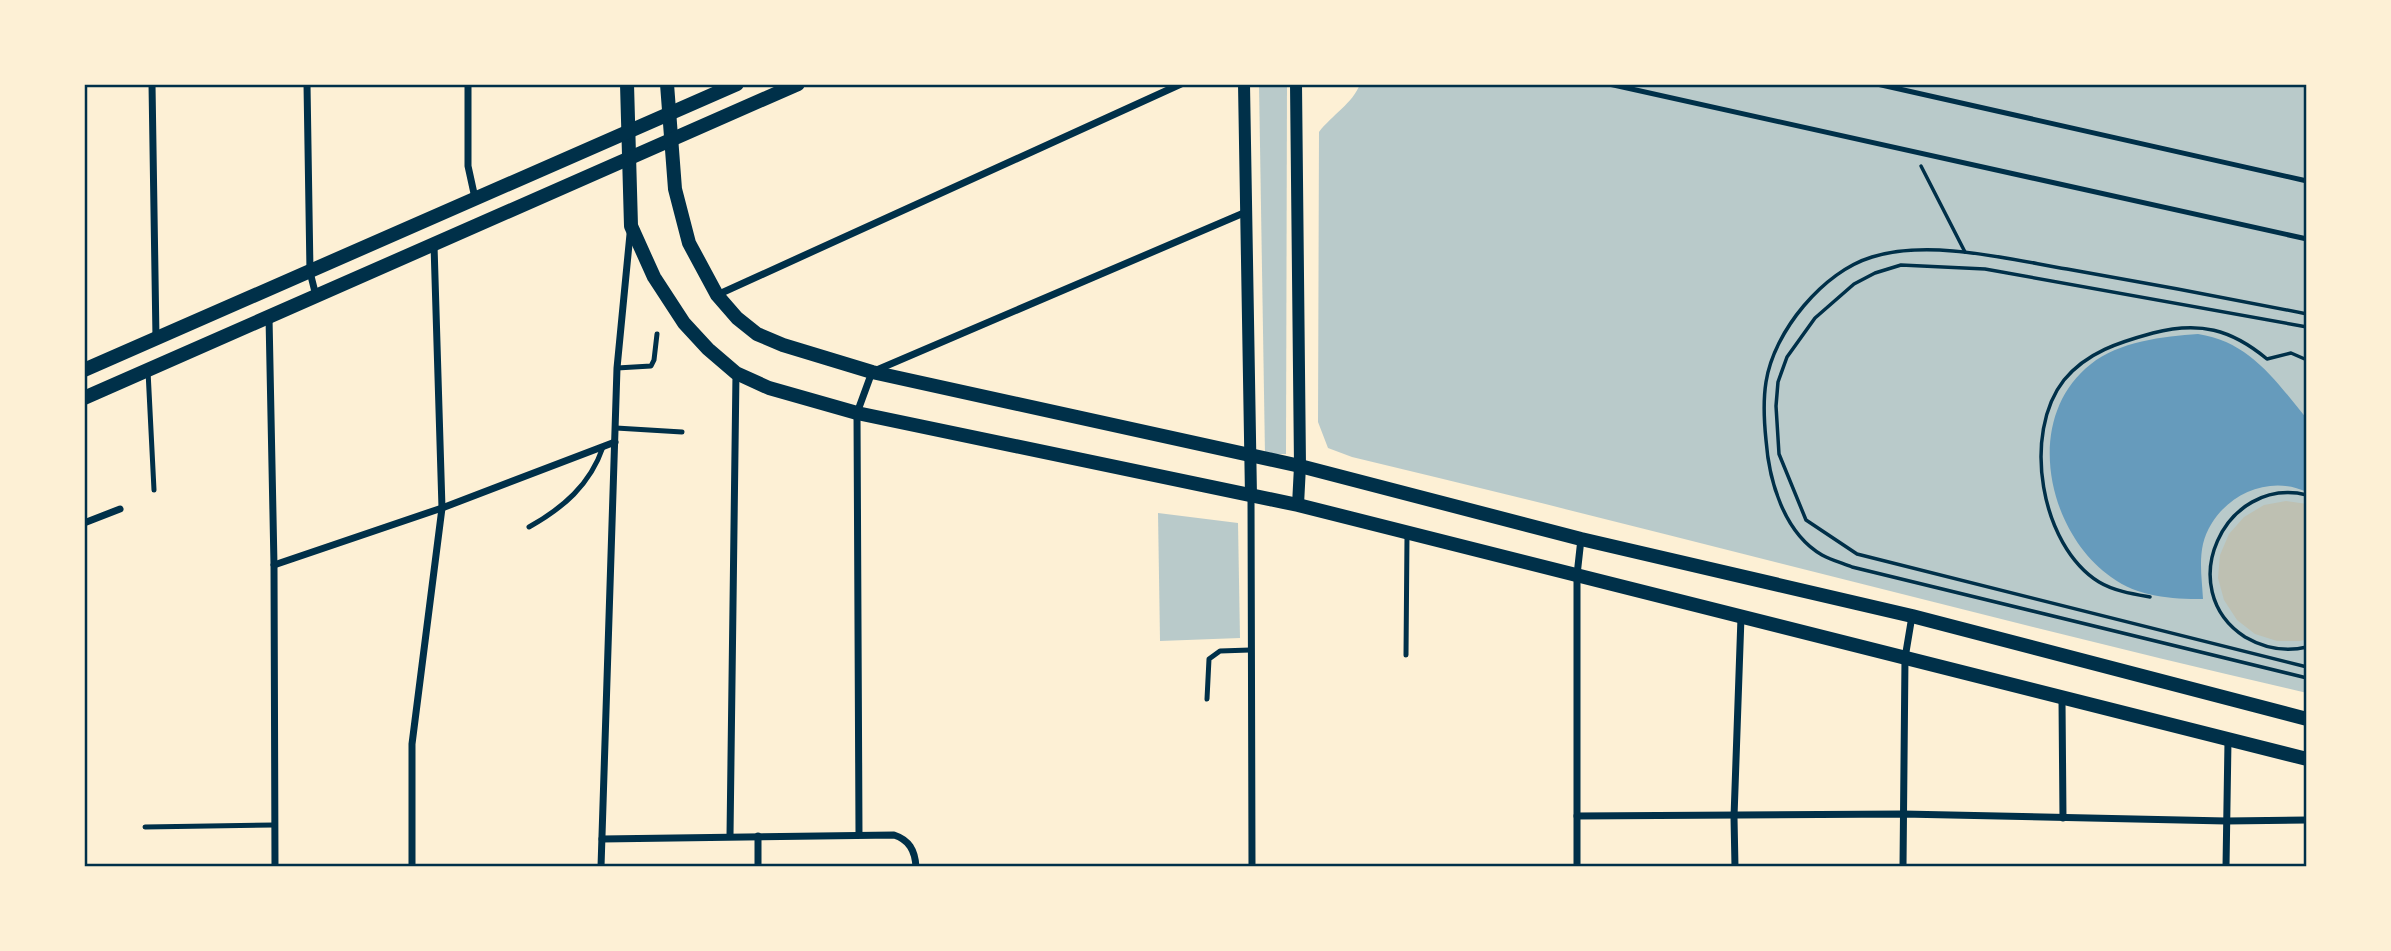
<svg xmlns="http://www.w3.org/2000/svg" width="2391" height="951" viewBox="0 0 2391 951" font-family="Raleway,sans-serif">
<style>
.green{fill:#b9caca}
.water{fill:#669bbc}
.building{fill:#bec0b2}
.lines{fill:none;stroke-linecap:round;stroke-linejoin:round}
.path{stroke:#003049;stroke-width:3.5}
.service{stroke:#003049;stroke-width:5}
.minor{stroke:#003049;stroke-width:7}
.tertiary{stroke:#003049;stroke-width:12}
.secondary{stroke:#003049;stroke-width:14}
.neatline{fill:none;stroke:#003049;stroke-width:2.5}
</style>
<rect width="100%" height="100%" fill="#fdf0d5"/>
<!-- green -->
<g class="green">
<path d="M 1259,84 L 1287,84 L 1286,454 L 1265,454 Z"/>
<path d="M 1360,84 L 2307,84 L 2307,693 C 1988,619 1671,533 1352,457 L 1328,448 L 1318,422 L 1319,132 C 1332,115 1353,103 1360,84 Z"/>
<path d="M 1158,513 L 1238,523 L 1240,638 L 1160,641 Z"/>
</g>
<!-- water -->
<path class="water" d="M 2198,334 C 2250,342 2275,380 2307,419 L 2307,492 C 2265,472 2214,500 2203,544 C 2199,562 2202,580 2203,599 C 2171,599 2138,597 2111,577 C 2047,532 2022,418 2091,364 C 2118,342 2164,336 2198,334 Z"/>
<!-- building -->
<path class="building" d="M 2286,501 L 2307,504 L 2307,639 L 2300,641 L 2277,641 L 2255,634 L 2237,620 L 2224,600 L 2218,578 L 2220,555 L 2229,534 L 2244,517 L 2264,505 Z"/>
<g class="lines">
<!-- path -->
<g class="path">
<path d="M 1921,166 L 1965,252"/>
<path d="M 2307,314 C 2227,298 2147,283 2067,269 C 2008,259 1930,239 1872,257 C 1823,272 1774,331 1766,382 C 1763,401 1764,421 1766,440 C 1769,481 1784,533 1822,555 C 1831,560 1842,563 1852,567 L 2307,678"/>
<path d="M 2307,327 L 1985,269 L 1901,265 L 1875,273 L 1854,284 L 1815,318 L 1787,357 L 1778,382 L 1776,406 L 1779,454 L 1806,520 L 1857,554 L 2307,667"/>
<path d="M 2307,495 C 2224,475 2172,590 2245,637 C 2264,648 2286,652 2307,647"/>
<path d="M 2150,597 C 2133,594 2114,591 2099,582 C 2040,545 2022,433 2064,380 C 2087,352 2120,342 2153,333 C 2199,321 2231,329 2267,359 L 2291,353 L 2307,360"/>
</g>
<!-- service -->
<g class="service">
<path d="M 1609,84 L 2307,239"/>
<path d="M 1877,84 L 2307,181"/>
<path d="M 617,368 L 651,366 L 654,360 L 657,334"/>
<path d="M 148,371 L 154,490"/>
<path d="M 616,428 L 682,432"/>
<path d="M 529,527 C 563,508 590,485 603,447"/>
<path d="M 1406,655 L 1407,536"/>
<path d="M 1207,699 L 1209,659 L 1220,651 L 1250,650"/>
<path d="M 145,827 L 274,825"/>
</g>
<!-- minor -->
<g class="minor">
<path d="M 152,84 L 156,338"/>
<path d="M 307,84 L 310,272 L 316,296"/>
<path d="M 468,84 L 468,166 L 475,198"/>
<path d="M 717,295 L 1181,84"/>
<path d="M 269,317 L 274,565 L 275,867"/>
<path d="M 1251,496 L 1252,867"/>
<path d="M 84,523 L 120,509"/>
<path d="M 274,565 L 442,508 L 615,442"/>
<path d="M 2062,700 L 2063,818"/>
<path d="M 1577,816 L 1903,814 L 2226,821 L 2307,820"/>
<path d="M 859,834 L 857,413 L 872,372 L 1246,212"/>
<path d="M 730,836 L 736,373"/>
<path d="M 602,839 L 894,835 C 909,840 915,850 916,867"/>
<path d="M 412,867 L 412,744 L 442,508 L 434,245"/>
<path d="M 601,867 L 617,368 L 630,234"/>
<path d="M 758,867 L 758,836"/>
<path d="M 1577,867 L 1577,575 L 1581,539"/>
<path d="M 1735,867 L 1734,817 L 1741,617"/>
<path d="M 1903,867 L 1905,658 L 1912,616"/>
<path d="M 2226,867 L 2228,741"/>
</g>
<!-- tertiary -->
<g class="tertiary">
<path d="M 1244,84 L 1251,496"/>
<path d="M 1296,84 L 1300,466 L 1298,505"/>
</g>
<!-- secondary -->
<g class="secondary">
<path d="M 627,84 L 631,226 L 654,277 L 684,323 L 708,349 L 736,373 L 769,388 L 857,413 L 1298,505 L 2307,759"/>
<path d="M 667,84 L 675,189 L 689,243 L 717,295 L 737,318 L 757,334 L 783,345 L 872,372 L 1300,466 L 1581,539 L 1912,616 L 2307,719"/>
<path d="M 84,370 L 737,84"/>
<path d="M 84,398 L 798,84"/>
</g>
</g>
<!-- border -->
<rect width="2391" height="951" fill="none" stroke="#fdf0d5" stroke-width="172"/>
<rect x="86" y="86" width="2219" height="779" class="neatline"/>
</svg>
